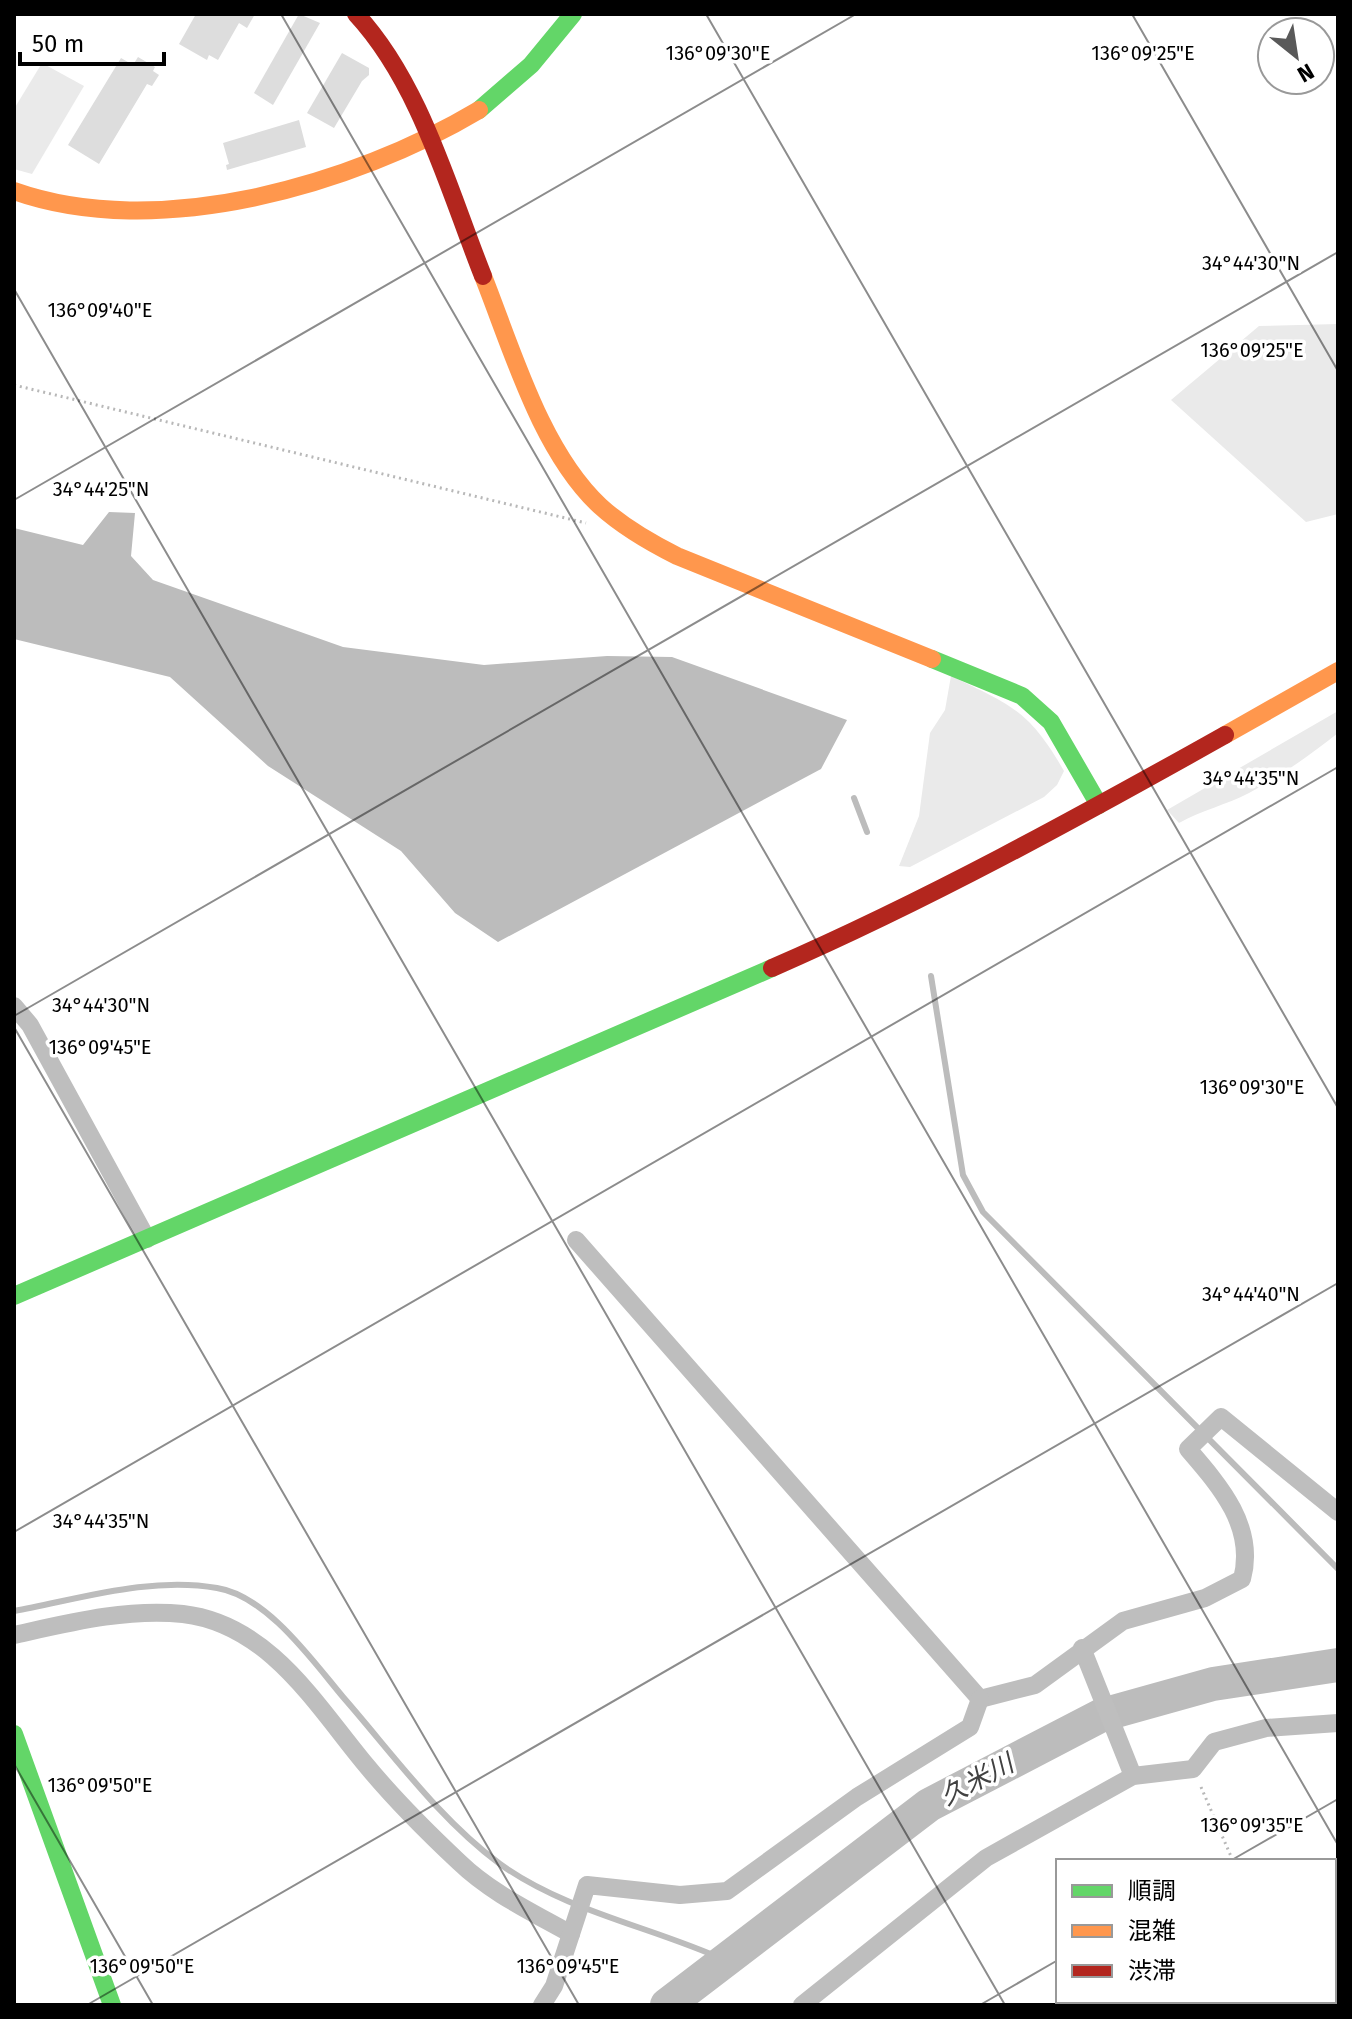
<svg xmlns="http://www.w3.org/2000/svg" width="1352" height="2019" viewBox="0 0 1352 2019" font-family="'Fira Sans','Noto Sans JP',sans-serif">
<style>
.green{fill:#eaeaea}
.water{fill:#bcbcbc}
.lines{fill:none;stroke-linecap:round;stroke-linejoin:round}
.stream{stroke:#bcbcbc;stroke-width:6}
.river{stroke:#bcbcbc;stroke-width:34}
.building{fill:#ddd}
.path{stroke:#b8b8b8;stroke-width:3;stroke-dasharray:2 4;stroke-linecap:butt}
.street{stroke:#bebebe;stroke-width:18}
.fast{stroke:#63d668;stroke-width:18}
.slow{stroke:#ff974d;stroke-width:18}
.jam{stroke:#b3261e;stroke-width:18}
.ticks{fill:none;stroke:#000;stroke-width:2;stroke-opacity:0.45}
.labels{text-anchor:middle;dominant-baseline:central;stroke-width:7;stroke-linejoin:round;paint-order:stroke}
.water-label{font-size:26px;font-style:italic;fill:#414141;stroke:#fff}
.ticks-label{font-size:20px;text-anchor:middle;fill:#000;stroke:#fff;stroke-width:7;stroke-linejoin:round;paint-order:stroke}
</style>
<rect width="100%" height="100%" fill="#fff"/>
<!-- green -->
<g class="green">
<path d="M 42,63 L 84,86 L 32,174 L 14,169 L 14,109 Z"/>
<path d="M 1338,324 L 1338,514 L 1306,522 L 1171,400 L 1259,326 Z"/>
<path d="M 951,676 C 1011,705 1029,710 1064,771 L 1057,785 L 1044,797 L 910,867 L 899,866 L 919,816 L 930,733 L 945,710 Z"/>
<path d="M 1338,711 L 1338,733 C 1310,755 1281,776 1249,793 C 1226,805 1202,810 1179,823 L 1167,810 Z"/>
</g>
<!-- water -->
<path class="water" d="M 109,512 L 135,513 L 131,556 L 153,580 L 343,647 L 484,665 L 607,656 L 672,657 L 847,720 L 821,769 L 498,942 L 455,913 L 401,851 L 268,766 L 170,677 L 14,639 L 14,528 L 83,545 Z"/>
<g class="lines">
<!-- stream -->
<g class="stream">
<path d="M 854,798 L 867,832"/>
<path d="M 931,976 L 963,1175 L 983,1212 L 1338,1569"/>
<path d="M 14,1611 C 79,1599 151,1576 217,1588 C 267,1596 312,1660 343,1697 C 392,1753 439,1819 500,1864 C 567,1912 653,1927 727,1961"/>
</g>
<!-- river -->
<path class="river" d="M 667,2005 L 929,1805 L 1102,1715 L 1213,1684 L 1338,1665"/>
</g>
<!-- building -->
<g class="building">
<path d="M 196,14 L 255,14 L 247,28 L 239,23 L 218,60 L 209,55 L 207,60 L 179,44 Z"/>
<path d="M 299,14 L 320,23 L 273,105 L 254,93 Z"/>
<path d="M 342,53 L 369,68 L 369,75 L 362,81 L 334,128 L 307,113 Z"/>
<path d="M 138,57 L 155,67 L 153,71 L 159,75 L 152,86 L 147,84 L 99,164 L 68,145 L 121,58 L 133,65 Z"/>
<path d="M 299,120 L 306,147 L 227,170 L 226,165 L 229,164 L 223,143 Z"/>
</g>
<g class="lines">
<!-- path -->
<g class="path">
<path d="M 14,385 L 586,523"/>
<path d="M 1201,1787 L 1233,1861"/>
<path d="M 1292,2001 L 1294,2005"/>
</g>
<!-- street -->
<g class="street">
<path d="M 14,1006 L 30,1025 L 147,1239"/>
<path d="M 576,1240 L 980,1699"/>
<path d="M 14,1635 C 68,1623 127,1608 183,1614 C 269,1624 316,1705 366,1765 C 394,1799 427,1832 459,1862 C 491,1893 532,1912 571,1934"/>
<path d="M 1082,1648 L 1133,1776"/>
<path d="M 980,1699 L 1035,1685 L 1123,1621 L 1205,1598 L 1242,1579 C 1256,1527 1220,1486 1188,1449 L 1221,1417 L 1338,1512"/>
<path d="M 542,2005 L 554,1986 L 587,1885 L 680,1895 L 727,1891 L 857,1797 L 970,1727 L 980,1699"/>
<path d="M 802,2005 L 986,1858 L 1133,1776 L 1193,1769 L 1214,1742 L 1266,1728 L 1338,1723"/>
</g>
<!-- fast -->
<g class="fast">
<path d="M 479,110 L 531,65 L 573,14"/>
<path d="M 932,659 L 1022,696 L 1051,722 L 1099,805"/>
<path d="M 14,1296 L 772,968"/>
<path d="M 14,1734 L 112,2005"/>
</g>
<!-- slow -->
<g class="slow">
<path d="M 14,191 C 158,242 353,185 479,110"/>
<path d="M 483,276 C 512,349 541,451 600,506 C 623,527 649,542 677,556 L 932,659"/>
<path d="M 1225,735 L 1338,671"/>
</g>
<!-- jam -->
<g class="jam">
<path d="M 356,14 C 420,83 448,188 483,276"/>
<path d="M 772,968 C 928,900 1077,818 1225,735"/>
</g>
</g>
<!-- ticks -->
<path class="ticks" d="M 281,14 L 1338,1845M 706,14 L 1338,1108M 1132,14 L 1338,371M 14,289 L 1005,2005M 14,500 L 856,14M 14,1016 L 1338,252M 14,1027 L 579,2005M 14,1532 L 1338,767M 14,1764 L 153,2005M 1230,1861 L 1338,1799M 87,2005 L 1338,1283M 980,2005 L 1058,1960"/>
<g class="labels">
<!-- water labels -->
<g class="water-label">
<text transform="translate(977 1780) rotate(-28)">久米川</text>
</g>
</g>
<g class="ticks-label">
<text x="718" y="60">136°09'30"E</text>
<text x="1143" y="60">136°09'25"E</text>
<text x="1251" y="270">34°44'30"N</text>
<text x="100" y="317">136°09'40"E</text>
<text x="1252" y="357">136°09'25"E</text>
<text x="101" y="496">34°44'25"N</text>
<text x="1251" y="785">34°44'35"N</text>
<text x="101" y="1012">34°44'30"N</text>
<text x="100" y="1054">136°09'45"E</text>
<text x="1252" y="1094">136°09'30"E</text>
<text x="1251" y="1301">34°44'40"N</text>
<text x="101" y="1528">34°44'35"N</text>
<text x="100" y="1792">136°09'50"E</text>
<text x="1252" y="1832">136°09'35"E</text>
<text x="142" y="1973">136°09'50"E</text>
<text x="568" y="1973">136°09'45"E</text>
</g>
<!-- border -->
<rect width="1352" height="2019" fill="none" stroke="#000000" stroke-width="32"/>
<!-- legend -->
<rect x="1056" y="1859" width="280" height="144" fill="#ffffff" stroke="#999999" stroke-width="2"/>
<rect x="1072" y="1885" width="40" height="12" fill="#63d668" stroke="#999999" stroke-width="2"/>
<text x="1128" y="1899" font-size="24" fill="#000000">順調</text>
<rect x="1072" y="1925" width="40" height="12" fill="#ff974d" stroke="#999999" stroke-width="2"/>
<text x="1128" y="1939" font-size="24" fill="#000000">混雑</text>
<rect x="1072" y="1965" width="40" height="12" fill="#b3261e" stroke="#999999" stroke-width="2"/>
<text x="1128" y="1979" font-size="24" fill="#000000">渋滞</text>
<!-- north arrow -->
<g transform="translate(1296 56) rotate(150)"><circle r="38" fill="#ffffff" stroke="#999999" stroke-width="2"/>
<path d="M0-6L14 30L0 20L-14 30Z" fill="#595959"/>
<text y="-12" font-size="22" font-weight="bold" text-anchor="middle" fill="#000000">N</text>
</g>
<!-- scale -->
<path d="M20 52v12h144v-12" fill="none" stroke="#000000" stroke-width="4"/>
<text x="32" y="52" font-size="24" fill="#000000" stroke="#ffffff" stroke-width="6" paint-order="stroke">50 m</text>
</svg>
